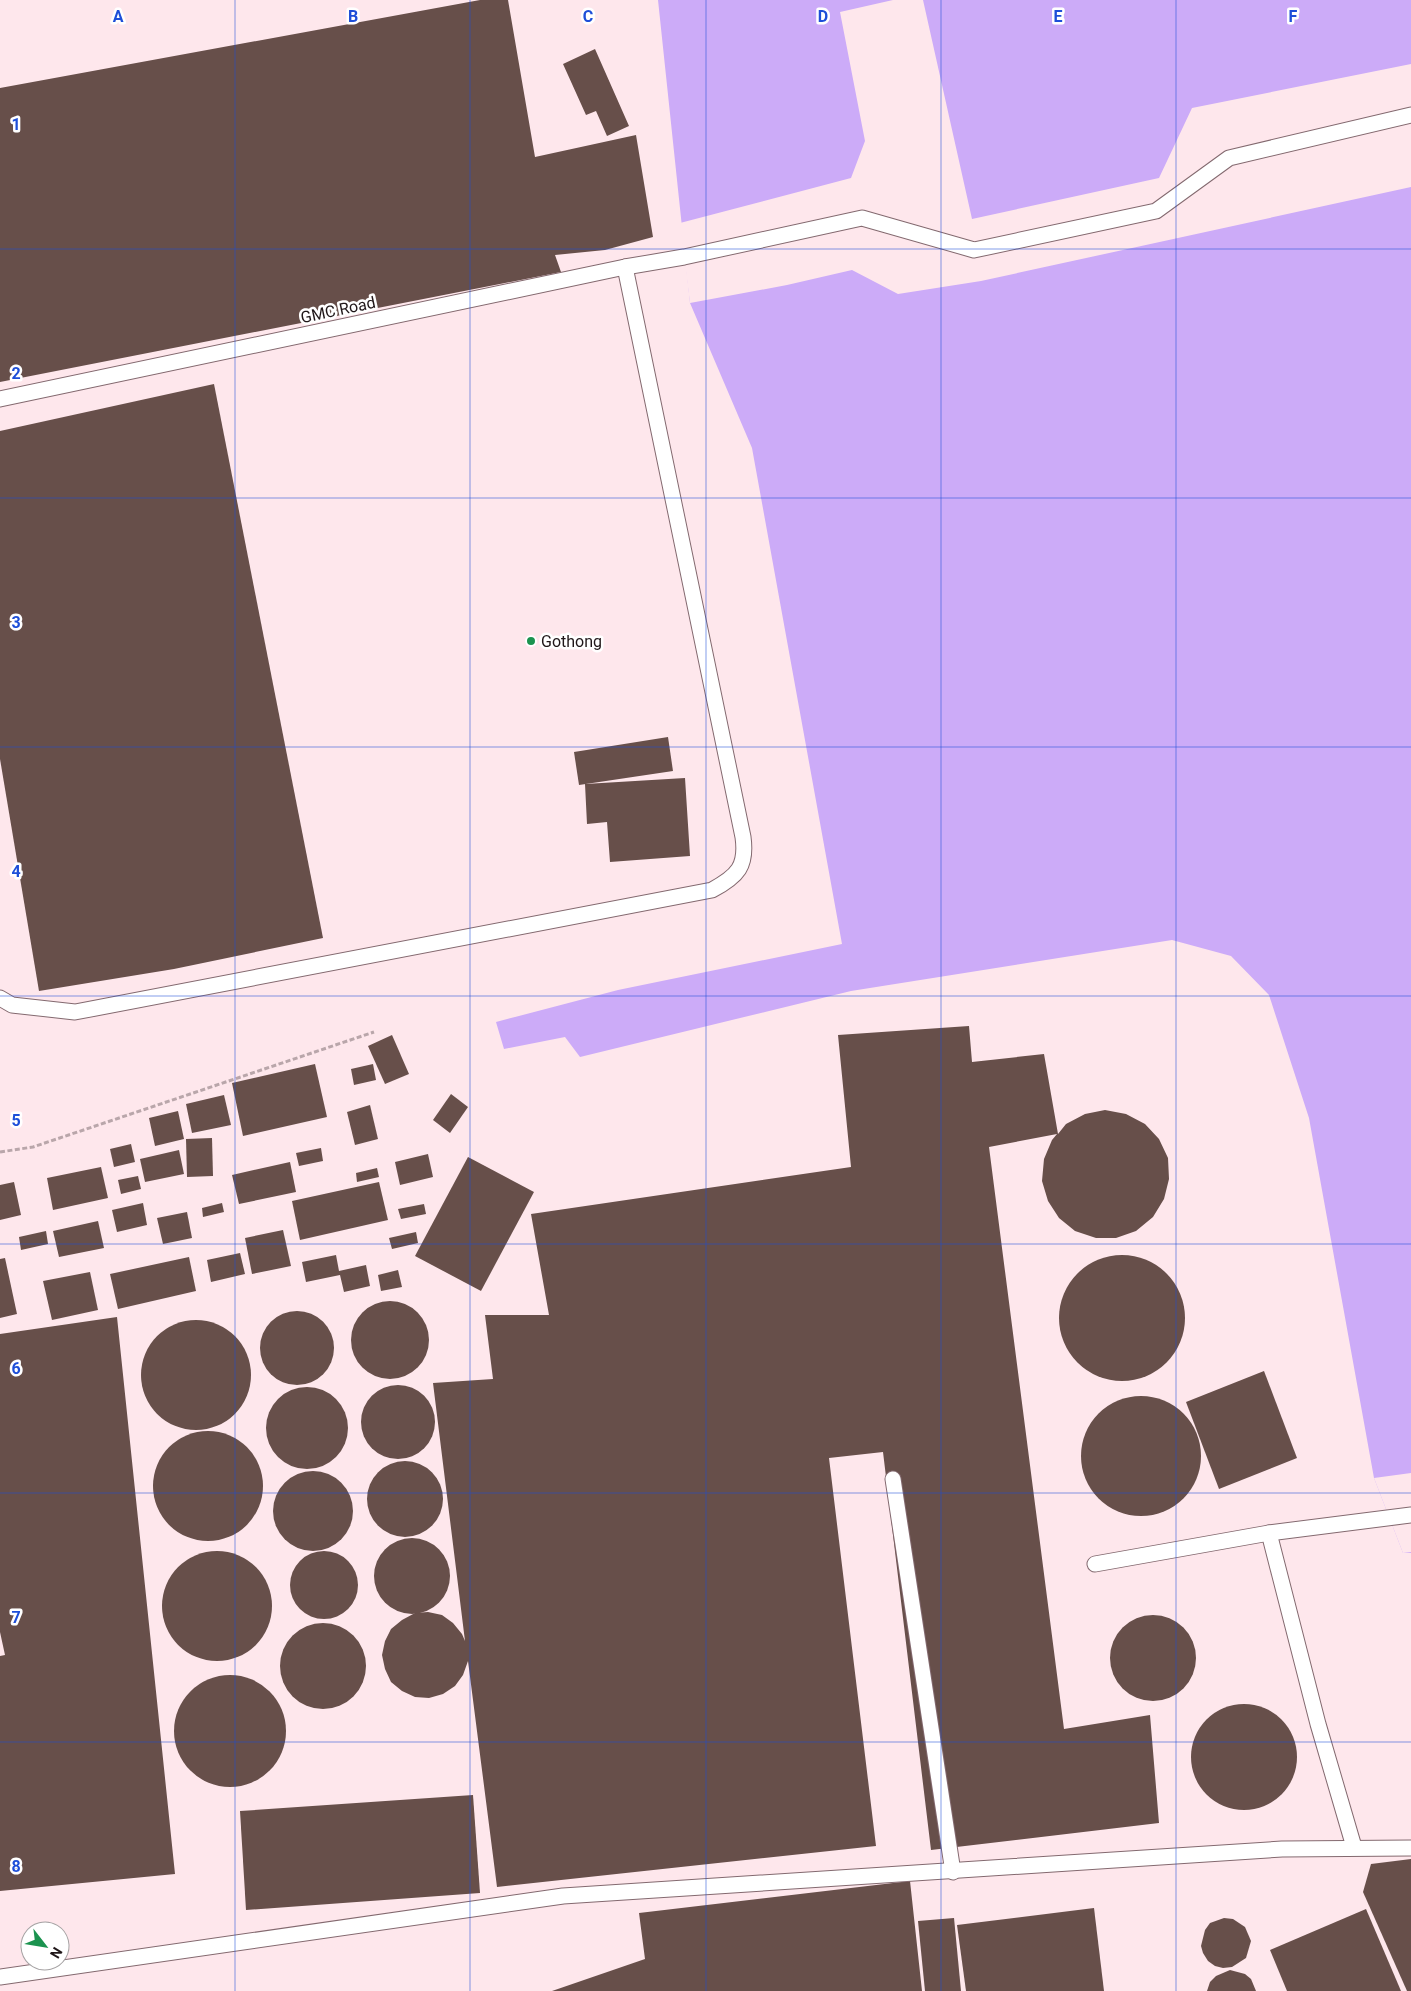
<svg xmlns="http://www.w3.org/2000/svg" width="1411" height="1991" viewBox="0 0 1411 1991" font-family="Roboto,sans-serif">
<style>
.water{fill:#ccabf8}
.pier{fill:#fee7ec}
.building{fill:#674f4a}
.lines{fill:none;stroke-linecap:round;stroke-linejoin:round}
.lane-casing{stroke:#83696f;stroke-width:17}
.path{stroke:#b9a6aa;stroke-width:3;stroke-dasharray:5 2.5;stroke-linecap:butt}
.lane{stroke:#fff;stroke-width:15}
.grid{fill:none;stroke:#1d4ed8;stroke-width:1;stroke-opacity:0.55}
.poi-dot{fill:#1b934f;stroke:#fff;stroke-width:2}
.labels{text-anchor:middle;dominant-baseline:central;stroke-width:5;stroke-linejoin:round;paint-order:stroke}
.street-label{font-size:16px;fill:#1f1618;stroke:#fff}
.poi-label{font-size:16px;fill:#1f1618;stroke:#fff;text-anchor:start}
.grid-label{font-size:16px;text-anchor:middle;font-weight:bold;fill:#1d4ed8;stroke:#fff;stroke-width:5;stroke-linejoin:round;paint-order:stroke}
</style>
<rect width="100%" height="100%" fill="#fee7ec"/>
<!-- water -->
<path class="water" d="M 658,0 L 1411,0 L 1411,1553 L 1403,1553 L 1374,1478 L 1309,1118 L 1269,995 L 1231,956 L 1172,940 L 851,991 L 580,1057 L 565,1037 L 504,1049 L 496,1022 L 618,990 L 842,944 L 752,448 L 690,303 Z"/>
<!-- pier -->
<g class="pier">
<path d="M 893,0 L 923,0 L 972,219 L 1159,178 L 1192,108 L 1411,64 L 1411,187 L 981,281 L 898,294 L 852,270 L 787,285 L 690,303 L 680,223 L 851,178 L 865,141 L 840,12 Z"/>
<path d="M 1411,1473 L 1411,1552 L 1403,1553 L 1374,1478 Z"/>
</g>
<!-- building -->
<g class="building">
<path d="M 480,0 L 508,0 L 535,157 L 636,135 L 653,237 L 605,250 L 555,255 L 561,272 L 0,382 L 0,88 Z"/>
<path d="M 595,49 L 629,126 L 607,136 L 596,111 L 586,115 L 563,64 Z"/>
<path d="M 214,384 L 323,938 L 174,969 L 39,991 L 0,759 L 0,431 Z"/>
<path d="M 668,737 L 673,771 L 579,785 L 574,752 Z"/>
<path d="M 685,778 L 690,856 L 610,862 L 607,822 L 587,824 L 585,784 Z"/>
<path d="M 969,1026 L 972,1062 L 1044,1054 L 1058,1134 L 1066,1124 L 1085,1114 L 1105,1110 L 1126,1114 L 1145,1124 L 1159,1139 L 1168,1158 L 1169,1179 L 1164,1199 L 1153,1217 L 1136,1231 L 1116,1238 L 1096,1238 L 1075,1231 L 1059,1218 L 1048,1201 L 1042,1181 L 1044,1159 L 1052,1140 L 1057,1134 L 989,1147 L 1064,1729 L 1150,1715 L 1159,1823 L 931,1850 L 883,1452 L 829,1458 L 876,1846 L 497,1887 L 468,1661 L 463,1675 L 455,1686 L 443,1694 L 429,1698 L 415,1697 L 402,1691 L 391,1682 L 385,1669 L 382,1655 L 385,1641 L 391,1629 L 402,1620 L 415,1613 L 428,1612 L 442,1615 L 453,1623 L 462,1634 L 465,1641 L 433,1383 L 493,1379 L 485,1315 L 549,1315 L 531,1214 L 851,1167 L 838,1035 Z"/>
<path d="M 392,1035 L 409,1074 L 385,1084 L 368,1046 Z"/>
<path d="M 315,1064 L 327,1117 L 243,1136 L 232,1083 Z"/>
<path d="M 373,1064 L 376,1080 L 354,1085 L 351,1069 Z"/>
<path d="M 451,1094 L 468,1107 L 450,1133 L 433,1120 Z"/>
<path d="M 224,1095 L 231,1125 L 192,1133 L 186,1104 Z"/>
<path d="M 370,1105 L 378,1139 L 355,1145 L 347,1112 Z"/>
<path d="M 178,1111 L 184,1139 L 155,1146 L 149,1118 Z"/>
<path d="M 212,1138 L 213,1176 L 187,1177 L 186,1139 Z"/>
<path d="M 131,1144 L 135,1162 L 114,1167 L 110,1149 Z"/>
<path d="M 321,1148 L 323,1161 L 299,1166 L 296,1153 Z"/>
<path d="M 179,1150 L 184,1174 L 145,1182 L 140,1159 Z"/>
<path d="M 428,1154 L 433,1177 L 400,1185 L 395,1162 Z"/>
<path d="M 468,1157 L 534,1192 L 481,1291 L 415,1256 Z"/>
<path d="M 290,1162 L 296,1192 L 239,1204 L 232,1175 Z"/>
<path d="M 101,1167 L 108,1198 L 53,1210 L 47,1178 Z"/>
<path d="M 377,1168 L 379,1177 L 357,1182 L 356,1173 Z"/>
<path d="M 138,1176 L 141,1189 L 121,1194 L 118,1180 Z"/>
<path d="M 14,1182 L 21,1215 L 0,1220 L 0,1185 Z"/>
<path d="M 379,1182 L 388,1220 L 300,1240 L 292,1201 Z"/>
<path d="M 143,1203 L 147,1225 L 117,1232 L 112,1210 Z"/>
<path d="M 222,1203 L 224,1212 L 203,1217 L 202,1208 Z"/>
<path d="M 424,1204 L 426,1214 L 401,1219 L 398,1209 Z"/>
<path d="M 187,1212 L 192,1238 L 163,1244 L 157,1218 Z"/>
<path d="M 98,1221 L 104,1248 L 59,1257 L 53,1231 Z"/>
<path d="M 283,1230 L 291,1266 L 252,1274 L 245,1238 Z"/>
<path d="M 46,1231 L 48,1244 L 21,1250 L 19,1237 Z"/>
<path d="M 416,1232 L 418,1243 L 392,1249 L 389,1238 Z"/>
<path d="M 240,1253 L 245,1274 L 211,1282 L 207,1260 Z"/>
<circle cx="1122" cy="1318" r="63"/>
<path d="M 336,1255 L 339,1271 L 366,1265 L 370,1286 L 344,1292 L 340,1275 L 306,1282 L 302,1262 Z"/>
<path d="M 189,1257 L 196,1291 L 118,1309 L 110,1274 Z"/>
<path d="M 5,1258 L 17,1314 L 0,1318 L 0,1259 Z"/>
<path d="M 398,1270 L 402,1287 L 381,1291 L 378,1275 Z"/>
<path d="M 90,1272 L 98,1310 L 52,1320 L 43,1281 Z"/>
<circle cx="390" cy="1340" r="39"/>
<circle cx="297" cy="1348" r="37"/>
<path d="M 117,1317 L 175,1874 L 0,1891 L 0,1656 L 5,1655 L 0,1632 L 0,1334 Z"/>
<circle cx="196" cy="1375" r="55"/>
<path d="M 1264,1371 L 1297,1458 L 1219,1489 L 1186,1402 Z"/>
<circle cx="398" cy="1422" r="37"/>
<circle cx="307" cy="1428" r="41"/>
<circle cx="1141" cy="1456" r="60"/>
<circle cx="208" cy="1486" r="55"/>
<circle cx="405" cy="1499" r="38"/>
<circle cx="313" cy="1511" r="40"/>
<circle cx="412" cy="1576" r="38"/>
<circle cx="217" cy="1606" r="55"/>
<circle cx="324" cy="1585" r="34"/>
<circle cx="1153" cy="1658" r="43"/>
<circle cx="323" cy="1666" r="43"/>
<circle cx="230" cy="1731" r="56"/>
<circle cx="1244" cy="1757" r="53"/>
<path d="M 473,1795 L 480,1893 L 246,1910 L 240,1811 Z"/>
<path d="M 1411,1859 L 1411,1991 L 1407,1991 L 1363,1892 L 1371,1864 Z"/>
<path d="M 910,1881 L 922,1991 L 552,1991 L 645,1959 L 639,1913 Z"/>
<path d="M 1094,1908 L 1104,1991 L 966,1991 L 957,1925 Z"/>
<path d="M 1366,1909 L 1401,1991 L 1287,1991 L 1270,1950 Z"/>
<path d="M 954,1918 L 961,1991 L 925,1991 L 918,1921 Z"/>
<path d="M 1224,1918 L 1233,1919 L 1245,1927 L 1251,1941 L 1246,1958 L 1232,1967 L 1223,1968 L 1215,1966 L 1208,1961 L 1203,1953 L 1201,1946 L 1205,1930 L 1210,1923 Z"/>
<path d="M 1230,1970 L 1245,1974 L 1251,1979 L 1256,1991 L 1207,1991 L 1210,1982 L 1216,1976 Z"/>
</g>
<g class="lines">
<!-- lane casing -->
<g class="lane-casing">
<g id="lane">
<path d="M 0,399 L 625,267 L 684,257 L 862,218 L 974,250 L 1156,211 L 1229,158 L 1411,115"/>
<path d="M 0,998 L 12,1005 L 75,1012 L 712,890 C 738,876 747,866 743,837 L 625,267"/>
<path d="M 893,1479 L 953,1872"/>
<path d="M 1269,1533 L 1318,1724 L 1354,1847"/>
<path d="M 1095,1564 L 1269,1533 L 1411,1515"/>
<path d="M 0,1977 L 563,1896 L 1282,1849 L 1411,1848"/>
</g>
</g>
<!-- path -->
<path class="path" d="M 0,1152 L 33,1147 L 374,1032"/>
<!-- lane -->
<use href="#lane" class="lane"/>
</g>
<!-- grid -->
<path class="grid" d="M 235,0 L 235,1991M 470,0 L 470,1991M 706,0 L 706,1991M 941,0 L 941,1991M 1176,0 L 1176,1991M 0,249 L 1411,249M 0,498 L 1411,498M 0,747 L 1411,747M 0,996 L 1411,996M 0,1244 L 1411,1244M 0,1493 L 1411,1493M 0,1742 L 1411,1742"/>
<!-- markers -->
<circle class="poi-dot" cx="531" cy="641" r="5"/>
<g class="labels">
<!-- street labels -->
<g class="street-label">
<text transform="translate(338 310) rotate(-12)">GMC Road</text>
</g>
<!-- poi labels -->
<g class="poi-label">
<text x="541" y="641">Gothong</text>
</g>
</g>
<g class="grid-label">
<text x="118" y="22">A</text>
<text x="353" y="22">B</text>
<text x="588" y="22">C</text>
<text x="823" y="22">D</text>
<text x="1058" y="22">E</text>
<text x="1293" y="22">F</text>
<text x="16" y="130">1</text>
<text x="16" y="379">2</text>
<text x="16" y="628">3</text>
<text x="16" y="877">4</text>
<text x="16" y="1126">5</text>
<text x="16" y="1374">6</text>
<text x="16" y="1623">7</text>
<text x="16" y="1872">8</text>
</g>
<!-- north arrow -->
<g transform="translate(45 1946) rotate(121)"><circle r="24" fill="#ffffff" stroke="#a5a2a3"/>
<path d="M0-4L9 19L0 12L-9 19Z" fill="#1b934f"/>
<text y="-8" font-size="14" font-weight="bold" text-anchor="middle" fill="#1f1618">N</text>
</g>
</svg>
